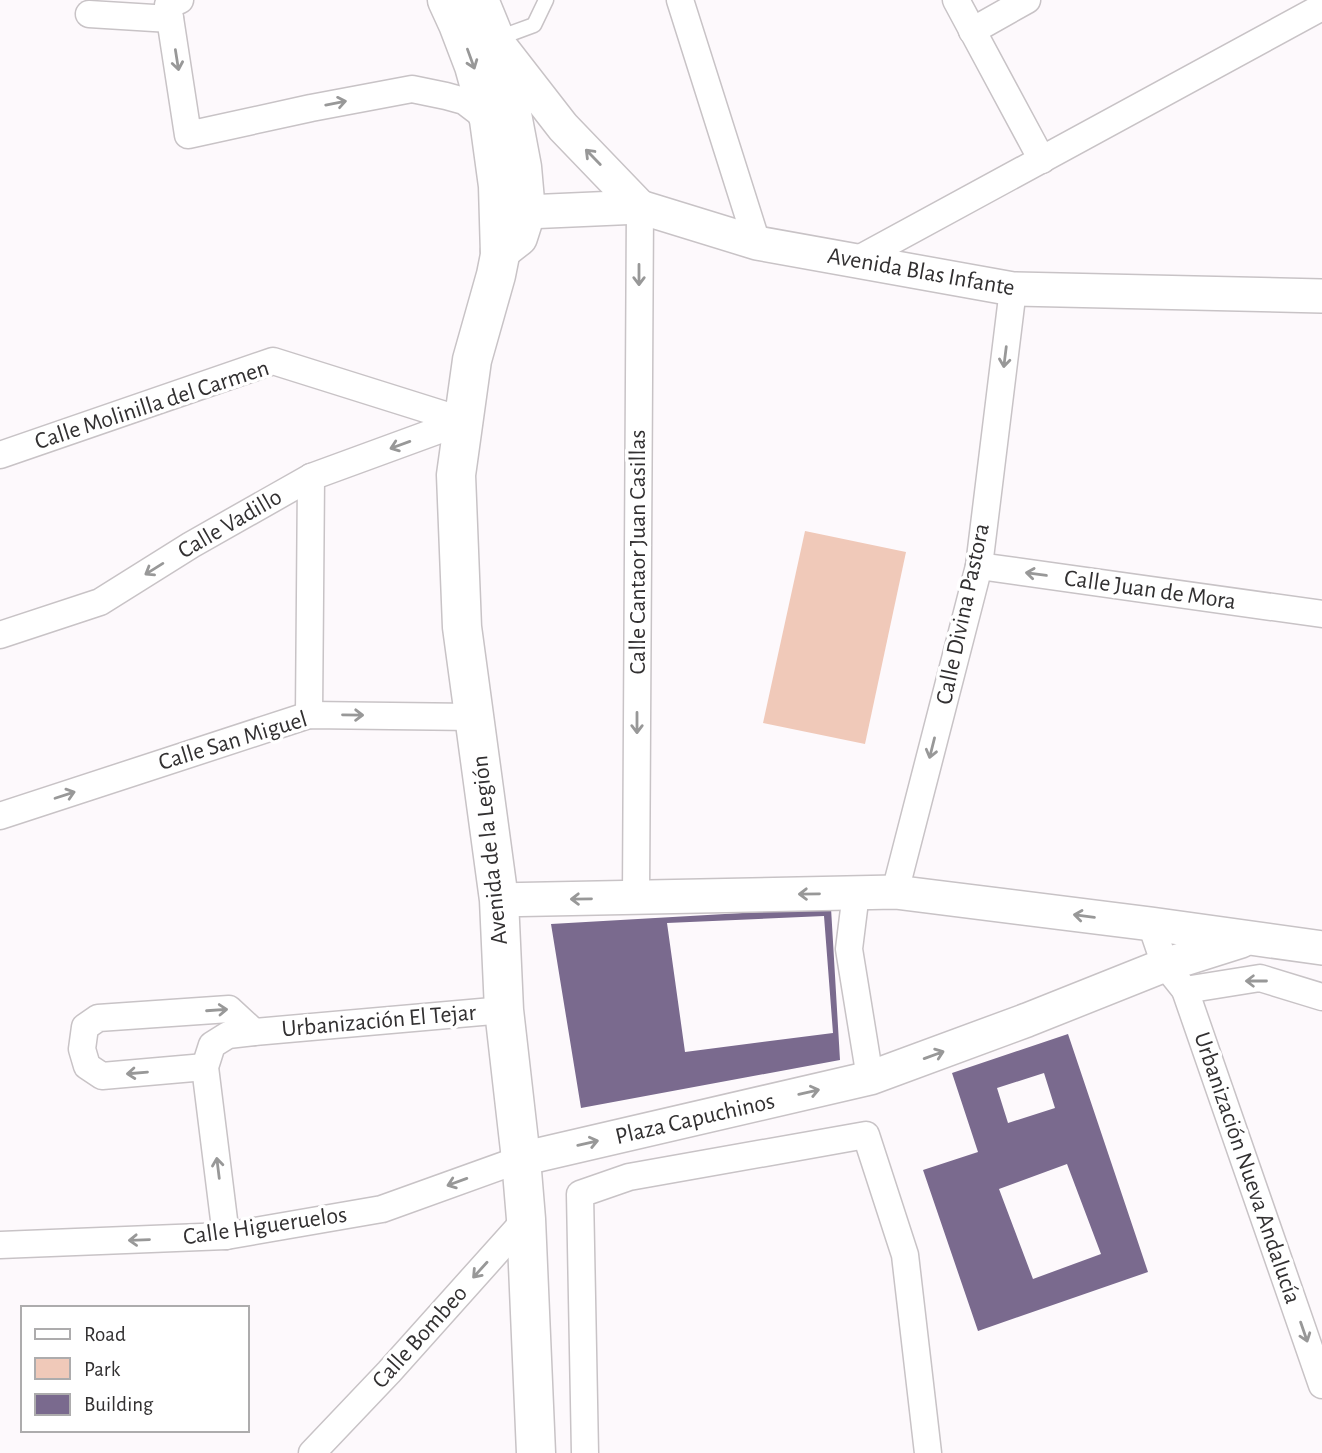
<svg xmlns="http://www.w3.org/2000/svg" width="1322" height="1453" viewBox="0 0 1322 1453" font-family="'Alegreya Sans',sans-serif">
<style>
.green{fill:#f0c9b9}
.building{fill:#7a6a8e;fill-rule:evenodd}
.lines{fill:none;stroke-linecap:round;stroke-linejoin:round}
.service-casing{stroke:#c8c3c6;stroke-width:17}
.minor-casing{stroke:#c8c3c6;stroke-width:29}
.tertiary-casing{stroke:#c8c3c6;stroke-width:36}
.secondary-casing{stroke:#c8c3c6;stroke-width:41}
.service{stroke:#fff;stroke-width:14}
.minor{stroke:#fff;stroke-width:26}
.tertiary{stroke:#fff;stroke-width:33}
.secondary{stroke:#fff;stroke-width:38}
.oneway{stroke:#989898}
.labels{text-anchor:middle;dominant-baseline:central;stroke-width:7;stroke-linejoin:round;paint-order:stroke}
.street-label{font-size:24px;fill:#323031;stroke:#fff}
</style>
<rect width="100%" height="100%" fill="#fdf9fc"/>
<!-- green -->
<path class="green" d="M 805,531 L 906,552 L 865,744 L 763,723 Z"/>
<!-- building -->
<g class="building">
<path d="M 831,908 L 840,1060 L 581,1108 L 551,924 ZM 824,916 L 833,1033 L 685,1052 L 667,923 Z"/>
<path d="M 1068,1034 L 1148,1272 L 978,1331 L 923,1170 L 978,1152 L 952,1073 ZM 1044,1073 L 1055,1108 L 1008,1123 L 997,1088 ZM 1067,1164 L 1101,1254 L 1033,1279 L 999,1189 Z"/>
</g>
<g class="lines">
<!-- service casing -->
<g class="service-casing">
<path id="service" d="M 496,39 L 534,25 L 546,0"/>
</g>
<!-- minor casing -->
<g class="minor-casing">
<g id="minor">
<path d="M 180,0 L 168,5 L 188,135 L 311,108 L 412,89 L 446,96 L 464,101 L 489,120"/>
<path d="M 680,0 L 757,243"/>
<path d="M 956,0 L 1042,160"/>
<path d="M 89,14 L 170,19"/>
<path d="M 972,31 L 1027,0"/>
<path d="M 855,261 L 1322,7"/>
<path d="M 0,455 L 273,361 L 464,421"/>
<path d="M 979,566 L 1322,614"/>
<path d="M 0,635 L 100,602 L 191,545 L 311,477 L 464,421"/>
<path d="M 309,715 L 311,477"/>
<path d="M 0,816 L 309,715 L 474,717"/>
<path d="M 895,892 L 979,566 L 1013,289"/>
<path d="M 856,893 L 849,949 L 870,1078"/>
<path d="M 636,898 L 640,207"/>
<path d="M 1151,924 L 1165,965 L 1185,990 L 1322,1385"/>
<path d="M 1185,990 L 1260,978 L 1322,997"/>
<path d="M 205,1067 L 102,1076 L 87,1066 L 82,1049 L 85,1027 L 98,1018 L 229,1009 L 254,1032 L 504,1010"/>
<path d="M 226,1236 L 205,1067 L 212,1045 L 228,1035 L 254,1032"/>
<path d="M 0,1245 L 226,1236 L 382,1209 L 521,1159"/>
<path d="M 312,1453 L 389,1372 L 526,1219"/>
<path d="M 585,1453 L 580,1194 L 629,1177 L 866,1135 L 905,1255 L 928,1453"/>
</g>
</g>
<!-- tertiary casing -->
<g class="tertiary-casing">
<g id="tertiary">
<path d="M 497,42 L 563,127 L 640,207"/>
<path d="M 514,191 L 518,202 L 526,212 L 640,207 L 757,243 L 1013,289 L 1322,296"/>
<path d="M 499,900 L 895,892 L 1151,924 L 1322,948"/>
<path d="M 521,1159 L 870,1078 L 1027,1020 L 1165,965 L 1241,941"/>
</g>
</g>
<!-- secondary casing -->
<g class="secondary-casing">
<g id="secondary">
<path d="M 447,0 L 458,24 L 474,66 L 489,120 L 498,186 L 500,255 L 496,275 L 472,360 L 456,475 L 462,627 L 499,900 L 504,1010 L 521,1159 L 526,1219 L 536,1453"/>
<path d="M 479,0 L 495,39 L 505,77 L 522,167 L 526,212 L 518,237 L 500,251"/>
</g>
</g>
<!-- service -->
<use href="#service" class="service"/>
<!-- minor -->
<use href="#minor" class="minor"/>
<!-- tertiary -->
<use href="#tertiary" class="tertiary"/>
<!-- secondary -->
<use href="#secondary" class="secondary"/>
</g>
<!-- one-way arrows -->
<defs><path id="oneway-shaft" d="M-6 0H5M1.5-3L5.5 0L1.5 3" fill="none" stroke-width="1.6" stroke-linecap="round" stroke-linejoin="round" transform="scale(1.75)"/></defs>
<g class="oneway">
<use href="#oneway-shaft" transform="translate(471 59) rotate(70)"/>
<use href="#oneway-shaft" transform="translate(177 60) rotate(81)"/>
<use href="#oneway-shaft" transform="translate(336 103) rotate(-11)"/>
<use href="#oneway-shaft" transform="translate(593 157) rotate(-134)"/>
<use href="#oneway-shaft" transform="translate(639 275) rotate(90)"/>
<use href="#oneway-shaft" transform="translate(1005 357) rotate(97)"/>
<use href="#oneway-shaft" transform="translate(400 445) rotate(160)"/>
<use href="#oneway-shaft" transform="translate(154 569) rotate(148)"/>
<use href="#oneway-shaft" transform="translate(1036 574) rotate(-172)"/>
<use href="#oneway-shaft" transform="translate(353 715) rotate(1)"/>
<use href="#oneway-shaft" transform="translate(637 723) rotate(90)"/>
<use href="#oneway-shaft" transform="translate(932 748) rotate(104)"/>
<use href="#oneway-shaft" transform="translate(65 795) rotate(-18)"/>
<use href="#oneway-shaft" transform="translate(809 894) rotate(179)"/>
<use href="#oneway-shaft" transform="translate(581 899) rotate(179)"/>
<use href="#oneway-shaft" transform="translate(1084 916) rotate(-173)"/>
<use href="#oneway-shaft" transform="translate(1256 981) rotate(-180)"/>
<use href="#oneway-shaft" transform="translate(217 1010) rotate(-4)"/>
<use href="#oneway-shaft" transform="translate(934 1055) rotate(-20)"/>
<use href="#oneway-shaft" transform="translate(137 1073) rotate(175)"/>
<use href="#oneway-shaft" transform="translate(809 1092) rotate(-13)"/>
<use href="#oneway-shaft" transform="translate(588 1143) rotate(-13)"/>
<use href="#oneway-shaft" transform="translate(218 1168) rotate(-97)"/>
<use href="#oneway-shaft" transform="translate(457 1182) rotate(160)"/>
<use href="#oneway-shaft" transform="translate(139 1240) rotate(178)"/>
<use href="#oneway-shaft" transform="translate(480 1270) rotate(132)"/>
<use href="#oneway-shaft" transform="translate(1304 1332) rotate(71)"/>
</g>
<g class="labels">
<!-- street labels -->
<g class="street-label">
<text transform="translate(921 272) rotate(10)">Avenida Blas Infante</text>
<text transform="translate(152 405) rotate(-18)">Calle Molinilla del Carmen</text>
<text transform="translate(230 524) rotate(-30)">Calle Vadillo</text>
<text transform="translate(638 552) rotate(-90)">Calle Cantaor Juan Casillas</text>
<text transform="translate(1150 590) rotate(8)">Calle Juan de Mora</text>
<text transform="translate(963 614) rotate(-78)">Calle Divina Pastora</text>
<text transform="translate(233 741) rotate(-17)">Calle San Miguel</text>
<text transform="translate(490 850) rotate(-96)">Avenida de la Legión</text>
<text transform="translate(379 1021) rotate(-5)">Urbanización El Tejar</text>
<text transform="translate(695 1119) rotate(-13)">Plaza Capuchinos</text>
<text transform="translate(1247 1168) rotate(71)">Urbanización Nueva Andalucía</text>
<text transform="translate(265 1226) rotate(-8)">Calle Higueruelos</text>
<text transform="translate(420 1337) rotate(-48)">Calle Bombeo</text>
</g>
</g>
<!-- legend -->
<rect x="21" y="1306" width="228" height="126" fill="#ffffff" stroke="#adacad" stroke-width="2"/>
<rect x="35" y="1329" width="35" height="10" fill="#ffffff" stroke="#adacad" stroke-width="2"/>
<text x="84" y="1341" font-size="21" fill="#323031">Road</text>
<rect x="35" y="1358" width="35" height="21" fill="#f0c9b9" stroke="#adacad" stroke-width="2"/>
<text x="84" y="1376" font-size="21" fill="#323031">Park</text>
<rect x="35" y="1394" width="35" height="21" fill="#7a6a8e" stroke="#adacad" stroke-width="2"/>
<text x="84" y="1411" font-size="21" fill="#323031">Building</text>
</svg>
